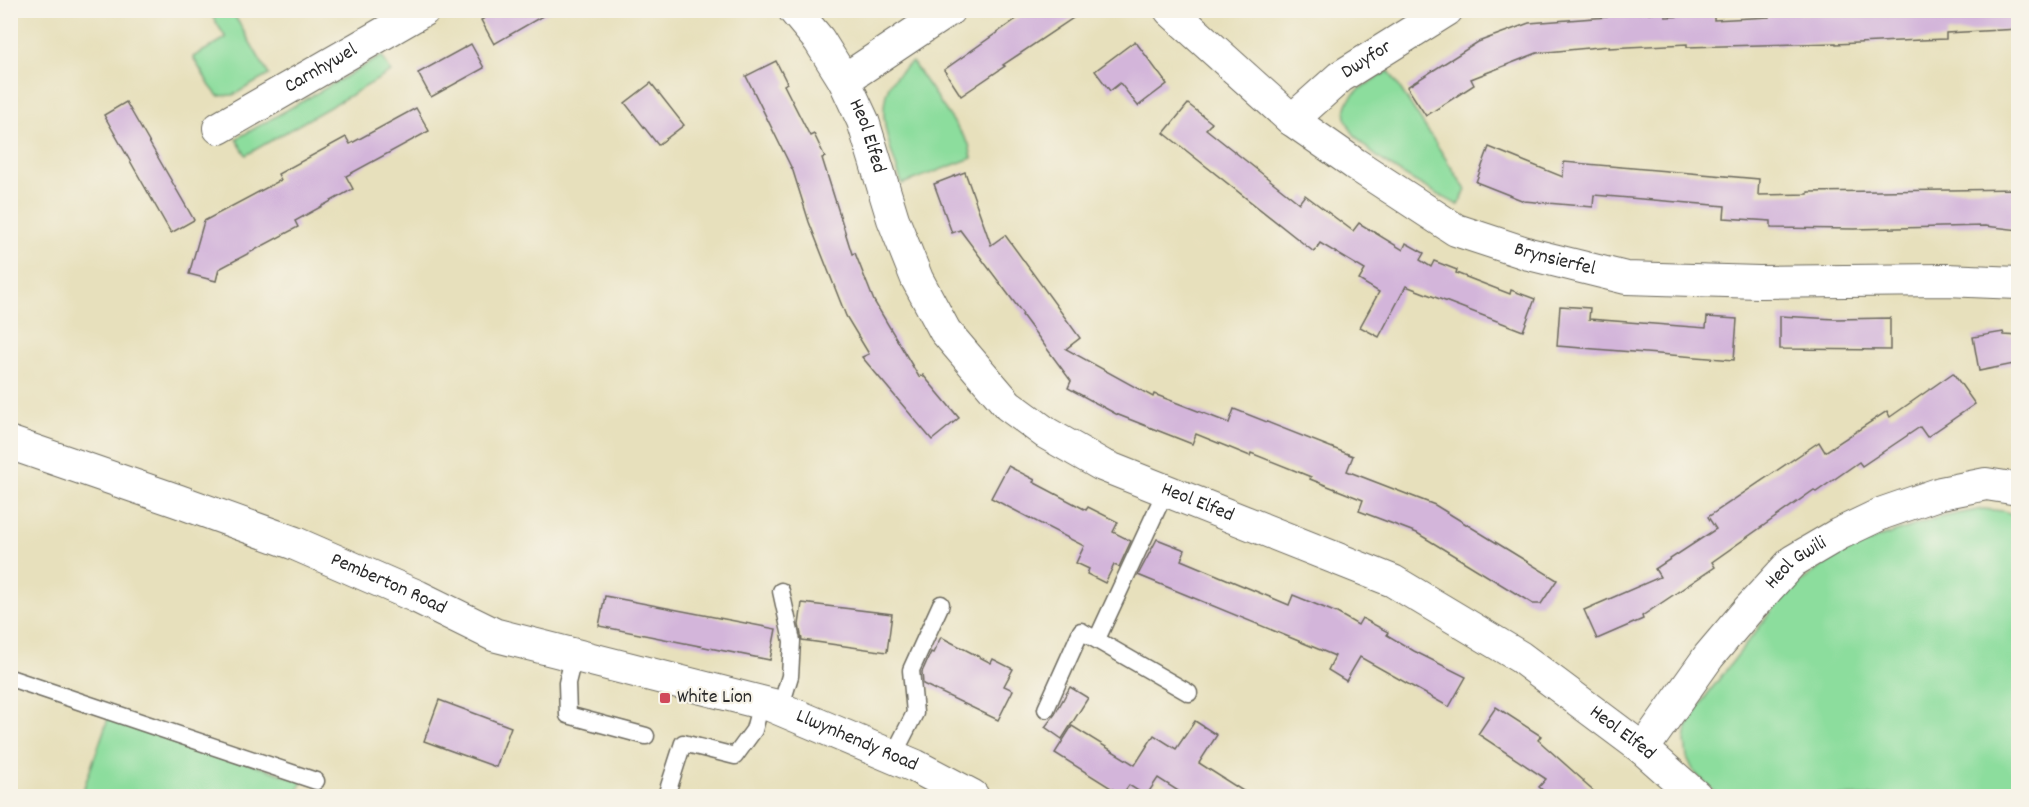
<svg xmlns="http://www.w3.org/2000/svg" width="2029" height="807" viewBox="0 0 2029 807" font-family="Dekko,sans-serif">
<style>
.green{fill:#8cdd9d;stroke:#5c8464;stroke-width:1.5}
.building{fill:#d3b5da}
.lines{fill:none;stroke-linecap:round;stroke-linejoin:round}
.service-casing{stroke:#6d6a5e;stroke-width:19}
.minor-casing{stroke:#6d6a5e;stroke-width:34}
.secondary-casing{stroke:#6d6a5e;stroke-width:35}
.service{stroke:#fff;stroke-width:16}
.minor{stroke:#fff;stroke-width:32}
.secondary{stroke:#fff;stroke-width:33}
.poi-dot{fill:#d1495b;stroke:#f7f3e8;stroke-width:2}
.labels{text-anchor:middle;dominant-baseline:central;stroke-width:4.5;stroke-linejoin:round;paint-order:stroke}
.street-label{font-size:20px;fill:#2b2b2b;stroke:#f7f3e8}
.poi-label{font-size:20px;fill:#2b2b2b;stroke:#f7f3e8;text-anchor:start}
</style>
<rect width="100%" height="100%" fill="#f7f3e8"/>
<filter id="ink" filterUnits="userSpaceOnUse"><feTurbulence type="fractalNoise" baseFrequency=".0167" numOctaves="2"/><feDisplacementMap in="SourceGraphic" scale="12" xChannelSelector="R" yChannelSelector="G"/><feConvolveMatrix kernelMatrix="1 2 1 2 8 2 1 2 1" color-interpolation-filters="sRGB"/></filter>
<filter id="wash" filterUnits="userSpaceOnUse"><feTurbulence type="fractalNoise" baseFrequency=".008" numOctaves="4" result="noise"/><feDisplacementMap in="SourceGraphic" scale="24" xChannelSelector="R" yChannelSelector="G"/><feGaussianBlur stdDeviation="1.35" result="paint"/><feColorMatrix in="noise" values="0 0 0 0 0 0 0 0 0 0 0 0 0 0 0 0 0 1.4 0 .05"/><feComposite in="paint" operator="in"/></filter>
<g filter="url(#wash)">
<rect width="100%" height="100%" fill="#e7e0bc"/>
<!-- green -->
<g class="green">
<path d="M 209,11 L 232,11 L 269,75 L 233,95 L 218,96 L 210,86 L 193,57 L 226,38 Z"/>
<path d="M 382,56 L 391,72 L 246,155 L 236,139 Z"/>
<path d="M 912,62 L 969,144 L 972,158 L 902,184 C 893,154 875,117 889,86 C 893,77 904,69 912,62 Z"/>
<path d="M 1389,71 L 1466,190 L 1458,205 C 1432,190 1313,136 1354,94 C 1363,85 1378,78 1389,71 Z"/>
<path d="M 1983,509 L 2003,511 L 2018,516 L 2018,796 L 1719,796 L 1694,772 L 1687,757 L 1685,741 L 1687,727 L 1706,696 L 1774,608 L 1802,581 L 1835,557 L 1878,538 L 1937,518 Z"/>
<path d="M 109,716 L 302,781 L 296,796 L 81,796 Z"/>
</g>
<g id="blocks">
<!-- building -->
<g class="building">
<path d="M 499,10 L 553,10 L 494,44 L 481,20 Z"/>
<path d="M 1029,10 L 1085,10 L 1003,65 L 1005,66 L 961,96 L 944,70 Z"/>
<path d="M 1903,10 L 2019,10 L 2019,29 L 1946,33 L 1946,39 L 1921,40 L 1836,44 L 1836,43 L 1687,47 L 1687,44 L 1609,48 L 1609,46 L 1537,53 L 1471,79 L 1474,85 L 1426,116 L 1407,87 L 1478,42 L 1529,23 L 1607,17 L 1607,15 L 1665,12 L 1665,17 L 1714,15 L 1714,20 L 1769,17 L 1769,13 L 1799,12 L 1800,14 Z"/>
<path d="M 1135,41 L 1167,84 L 1138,106 L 1120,83 L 1110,91 L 1095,71 Z"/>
<path d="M 471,44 L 484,68 L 431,97 L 418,73 Z"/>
<path d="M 776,61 L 787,83 L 784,85 L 810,136 L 814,134 L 825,157 L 822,158 L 852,254 L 855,253 L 874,301 L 919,377 L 923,375 L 959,418 L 932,440 L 862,357 L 869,354 L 846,316 L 809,222 L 793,171 L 746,76 Z"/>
<path d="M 651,83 L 684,125 L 658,145 L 625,103 Z"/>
<path d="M 126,102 L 194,220 L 171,233 L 104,115 Z"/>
<path d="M 1188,104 L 1212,123 L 1206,129 L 1299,203 L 1305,195 L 1353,231 L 1359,223 L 1403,250 L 1406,243 L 1424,253 L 1420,260 L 1431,267 L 1434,261 L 1457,270 L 1456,273 L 1510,294 L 1511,290 L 1535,299 L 1523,331 L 1406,286 L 1379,337 L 1360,327 L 1379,292 L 1359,280 L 1365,270 L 1320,243 L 1314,252 L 1164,133 Z"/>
<path d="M 416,108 L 429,131 L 346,176 L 353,189 L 295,221 L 298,227 L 219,269 L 216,281 L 189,274 L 204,221 L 281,180 L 278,174 L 346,137 L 350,144 Z"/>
<path d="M 1489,147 L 1563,177 L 1564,162 L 1759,179 L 1758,195 L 1808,194 L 1808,192 L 2019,189 L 2019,230 L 1985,226 L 1854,229 L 1771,228 L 1771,221 L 1724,218 L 1725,206 L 1594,195 L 1593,207 L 1524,201 L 1476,182 Z"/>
<path d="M 965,172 L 991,245 L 1005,235 L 1080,338 L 1066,349 L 1153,397 L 1154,394 L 1229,423 L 1234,409 L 1353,456 L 1347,471 L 1435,505 L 1557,580 L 1541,604 L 1533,604 L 1417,533 L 1359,511 L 1363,500 L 1310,479 L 1311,477 L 1251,453 L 1250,456 L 1196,434 L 1192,444 L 1116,414 L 1068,388 L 1071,381 L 1022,315 L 1023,314 L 960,230 L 952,233 L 934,184 Z"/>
<path d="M 1560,306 L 1590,308 L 1589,319 L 1706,328 L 1707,317 L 1737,319 L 1734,360 L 1557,346 Z"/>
<path d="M 1780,316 L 1835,319 L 1890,318 L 1890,350 L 1780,349 Z"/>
<path d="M 2003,332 L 2004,335 L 2019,336 L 2019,363 L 1979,371 L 1973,337 Z"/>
<path d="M 1953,373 L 1975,404 L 1927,437 L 1920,427 L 1862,466 L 1859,462 L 1816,492 L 1814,490 L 1712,562 L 1715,567 L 1642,616 L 1643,619 L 1597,639 L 1584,610 L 1660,577 L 1655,569 L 1716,529 L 1708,517 L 1819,442 L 1825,452 L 1887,411 L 1890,417 Z"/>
<path d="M 1008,466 L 1035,480 L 1033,482 L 1086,510 L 1088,507 L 1118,522 L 1113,532 L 1131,541 L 1119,567 L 1114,565 L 1105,583 L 1087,574 L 1089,569 L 1076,563 L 1084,546 L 991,498 Z"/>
<path d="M 1157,539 L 1185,550 L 1181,560 L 1289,605 L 1293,595 L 1337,613 L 1358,625 L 1362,618 L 1388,632 L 1387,635 L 1414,651 L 1466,677 L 1449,707 L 1360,657 L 1346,681 L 1328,670 L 1335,656 L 1138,575 Z"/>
<path d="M 605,596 L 776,629 L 770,660 L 599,626 Z"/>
<path d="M 802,603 L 892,614 L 887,652 L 802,640 L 799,625 Z"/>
<path d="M 941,637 L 991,663 L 993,659 L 1013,669 L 1004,686 L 1013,690 L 998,720 L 923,684 L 922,672 L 931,652 L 933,653 Z"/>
<path d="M 1070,687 L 1088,698 L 1062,739 L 1045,727 L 1055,714 Z"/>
<path d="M 439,700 L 511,727 L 496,767 L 424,741 Z"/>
<path d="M 1496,707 L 1541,736 L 1538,740 L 1584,781 L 1583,782 L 1599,796 L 1550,796 L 1539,787 L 1546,779 L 1478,734 Z"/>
<path d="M 1195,721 L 1217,735 L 1199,763 L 1251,796 L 1186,796 L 1158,778 L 1146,796 L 1129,785 L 1122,795 L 1055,753 L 1072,726 L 1135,765 L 1154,735 L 1176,749 Z"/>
</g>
</g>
</g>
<g filter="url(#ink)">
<use href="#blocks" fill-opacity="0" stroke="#6d6a5e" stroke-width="1.5"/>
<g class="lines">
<!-- service casing -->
<g class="service-casing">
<g id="service">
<path d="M 1097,639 L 1166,490"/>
<path d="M 574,655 L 567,683 L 568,715 L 646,736"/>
<path d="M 10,678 L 316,781"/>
<path d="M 780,709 L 790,676 L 792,641 L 781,591"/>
<path d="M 1046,709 L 1081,631 L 1189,693"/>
<path d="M 893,756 L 915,713 L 911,670 L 941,604"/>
<path d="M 666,796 L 683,743 L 735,756 L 754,730 L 761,703"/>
</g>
</g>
<!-- minor casing -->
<g class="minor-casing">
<g id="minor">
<path id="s1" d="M 794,10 L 819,40 L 844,80 L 863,121 L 893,219 L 917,279 L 945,331 L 1008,405 L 1046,433 L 1102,465 L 1393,581 L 1520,657 L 1643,749 L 1696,796"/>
<path id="s2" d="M 1170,10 L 1292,120 L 1355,164 L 1456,230 L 1529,254 L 1626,278 L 1759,282 L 1946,280 L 2018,283"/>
<path d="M 844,80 L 949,10"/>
<path id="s3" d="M 1292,120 L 1340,77 L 1447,10"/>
<path id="s4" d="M 219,128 L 424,10"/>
<path id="s5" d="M 1643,749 L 1709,656 L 1748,610 L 1793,561 L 1839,534 L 1883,513 L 1941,493 L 1986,484 L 2018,489"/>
</g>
</g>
<!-- secondary casing -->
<g class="secondary-casing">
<g id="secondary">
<path id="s6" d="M 10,443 L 178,501 L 294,543 L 418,597 L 495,635 L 771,705 L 915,766 L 972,796"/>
</g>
</g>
<!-- service -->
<use href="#service" class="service"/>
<!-- minor -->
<use href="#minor" class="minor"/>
<!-- secondary -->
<use href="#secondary" class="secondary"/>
</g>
</g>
<!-- markers -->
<rect class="poi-dot" x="659" y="692" width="12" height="12" rx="3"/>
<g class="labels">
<!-- street labels -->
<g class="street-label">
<text stroke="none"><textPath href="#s3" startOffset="96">Dwyfor</textPath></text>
<text stroke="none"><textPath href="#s4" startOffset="118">Carnhywel</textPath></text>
<text stroke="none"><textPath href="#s1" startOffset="147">Heol Elfed</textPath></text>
<text stroke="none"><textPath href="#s2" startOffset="465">Brynsierfel</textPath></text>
<text stroke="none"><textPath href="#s1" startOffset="669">Heol Elfed</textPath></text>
<text stroke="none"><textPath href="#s5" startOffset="242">Heol Gwili</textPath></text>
<text stroke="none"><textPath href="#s6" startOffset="404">Pemberton Road</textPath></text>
<text stroke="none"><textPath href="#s1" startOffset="1155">Heol Elfed</textPath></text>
<text stroke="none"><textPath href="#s6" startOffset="900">Llwynhendy Road</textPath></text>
</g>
<!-- poi labels -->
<g class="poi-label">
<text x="677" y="698">White Lion</text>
</g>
</g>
<!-- margin -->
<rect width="2029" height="807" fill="none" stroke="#f7f3e8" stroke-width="36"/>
</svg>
